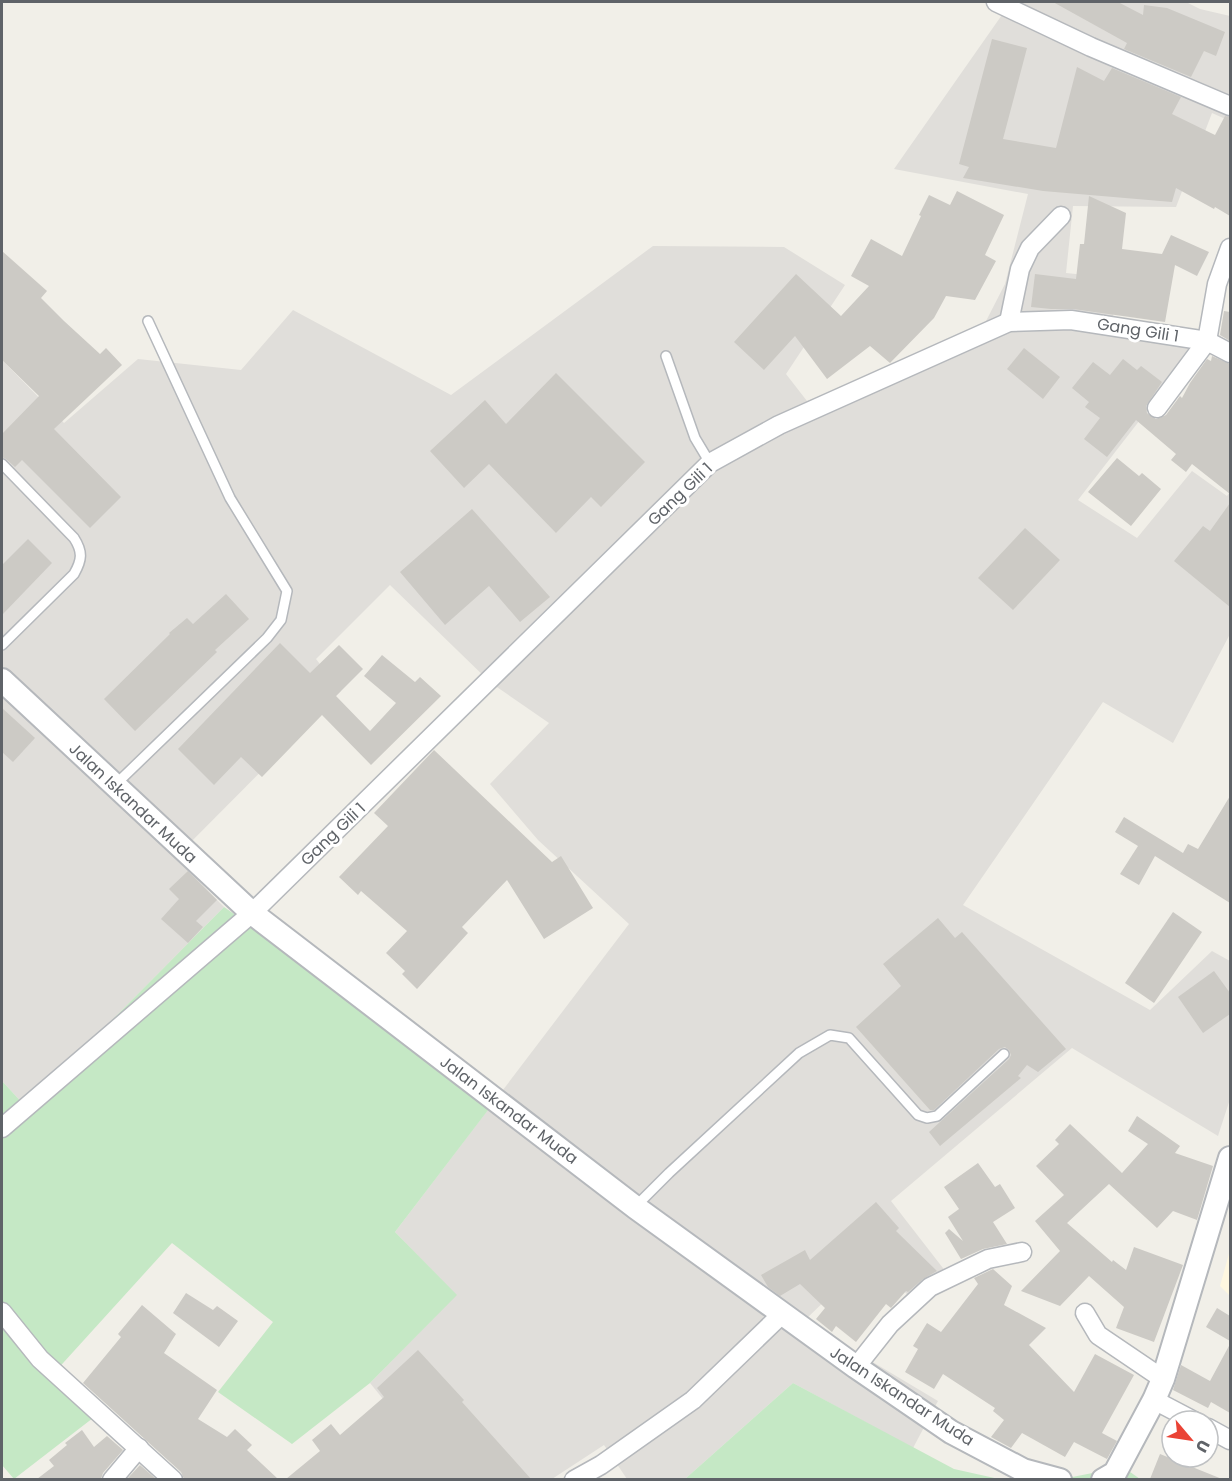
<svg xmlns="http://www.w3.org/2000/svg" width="1232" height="1481" viewBox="0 0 1232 1481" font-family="Poppins,sans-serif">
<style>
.commercial{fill:#fef7e0}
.industrial{fill:#e0deda}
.green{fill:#c5e8c5}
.building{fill:#cccac5}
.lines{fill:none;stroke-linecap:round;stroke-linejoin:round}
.service-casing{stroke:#b5b8bc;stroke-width:12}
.minor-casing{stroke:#b5b8bc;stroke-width:21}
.tertiary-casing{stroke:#b5b8bc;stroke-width:26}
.service{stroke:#fff;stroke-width:9}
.minor{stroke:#fff;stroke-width:18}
.tertiary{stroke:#fff;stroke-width:22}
.labels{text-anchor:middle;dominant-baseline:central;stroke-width:6;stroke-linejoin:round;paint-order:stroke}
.street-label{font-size:16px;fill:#5f6368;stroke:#fff}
</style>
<rect width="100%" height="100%" fill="#f1efe8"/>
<!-- commercial -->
<path class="commercial" d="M 1230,1250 L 1230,1296 L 1220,1286 Z"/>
<!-- industrial -->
<path class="industrial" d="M 1011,2 L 1186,2 L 1200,9 L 1230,16 L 1230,121 L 1212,113 L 1176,207 L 1073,206 L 1066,273 L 1115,278 L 1113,320 L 1198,345 L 1078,500 L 1137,538 L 1192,471 L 1227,496 L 1230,492 L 1230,634 L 1173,743 L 1103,702 L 963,905 L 1150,1010 L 1212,951 L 1230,961 L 1230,1099 L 1218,1136 L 1072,1048 L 891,1201 L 946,1272 L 918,1304 L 868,1259 L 804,1321 L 938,1401 L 913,1448 L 793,1383 L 685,1479 L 627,1479 L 604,1445 L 552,1479 L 448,1479 L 370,1383 L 456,1295 L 395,1232 L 629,924 L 538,840 L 490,784 L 549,723 L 491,683 L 390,585 L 316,659 L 341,691 L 175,858 L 224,907 L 26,1107 L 2,1081 L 2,360 L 64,423 L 138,359 L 241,370 L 293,310 L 451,395 L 653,246 L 784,247 L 845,285 L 786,374 L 807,401 L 897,366 L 985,323 L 1005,284 L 1028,194 L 894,169 Z"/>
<!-- green -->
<g class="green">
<path d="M 224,907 L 498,1097 L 395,1232 L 457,1295 L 370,1383 L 292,1444 L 218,1392 L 273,1322 L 172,1243 L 54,1373 L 93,1418 L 14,1479 L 2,1465 L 2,1081 L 26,1107 Z"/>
<path d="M 793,1383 L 954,1469 L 999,1479 L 685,1479 Z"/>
<path d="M 1123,1467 L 1140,1479 L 1057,1480 Z"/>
</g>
<!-- building -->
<g class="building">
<path d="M 1053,2 L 1118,2 L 1143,15 L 1144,5 L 1167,8 L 1225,32 L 1216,56 L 1204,51 L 1191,77 L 1124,49 L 1127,43 Z"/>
<path d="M 992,39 L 1027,48 L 1003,139 L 1056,148 L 1077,67 L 1104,81 L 1112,68 L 1181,97 L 1172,114 L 1215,135 L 1225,116 L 1230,117 L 1230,216 L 1215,207 L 1214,209 L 1176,188 L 1172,202 L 1043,191 L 963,178 L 969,167 L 959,164 Z"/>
<path d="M 957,191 L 1004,215 L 985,255 L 996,261 L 975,300 L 946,296 L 934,318 L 890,363 L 870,346 L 827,379 L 795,336 L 764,370 L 734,342 L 796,274 L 841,316 L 869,286 L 851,276 L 871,239 L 902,256 L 921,216 L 919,215 L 929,195 L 950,205 Z"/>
<path d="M 1089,196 L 1126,213 L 1122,249 L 1162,254 L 1171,235 L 1209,252 L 1197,276 L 1175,265 L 1165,322 L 1073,309 L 1051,309 L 1031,307 L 1035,274 L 1076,279 L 1080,244 L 1084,244 Z"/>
<path d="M 2,251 L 47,291 L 41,298 L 64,321 L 100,354 L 106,348 L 122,365 L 54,429 L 121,497 L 90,528 L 22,460 L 15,467 L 6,459 L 2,457 L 2,434 L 39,396 L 2,360 Z"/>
<path d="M 1224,311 L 1230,312 L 1230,341 L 1220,335 Z"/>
<path d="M 1024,348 L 1060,377 L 1043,399 L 1007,369 Z"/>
<path d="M 1212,356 L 1230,364 L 1230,494 L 1192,464 L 1186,472 L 1171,460 L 1176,454 L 1136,420 L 1107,457 L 1084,439 L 1100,418 L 1085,407 L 1089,402 L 1072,388 L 1093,362 L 1110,375 L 1123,359 L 1137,370 L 1141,366 L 1162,382 L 1146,406 L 1147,413 L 1156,419 L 1166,415 L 1180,396 L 1182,398 L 1190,383 L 1207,359 L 1211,361 Z"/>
<path d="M 556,373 L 645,462 L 601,507 L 591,497 L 556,533 L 489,464 L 464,488 L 430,451 L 485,400 L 506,424 Z"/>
<path d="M 1117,458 L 1139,476 L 1142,473 L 1161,489 L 1131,526 L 1088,492 Z"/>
<path d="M 1230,503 L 1230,607 L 1174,561 L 1203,526 L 1210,531 Z"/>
<path d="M 472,509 L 550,597 L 520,622 L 489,586 L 445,625 L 400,572 Z"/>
<path d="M 1025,528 L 1060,560 L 1013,610 L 978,578 Z"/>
<path d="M 28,539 L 52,563 L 2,615 L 2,565 Z"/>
<path d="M 226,594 L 249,619 L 215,650 L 217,652 L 135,731 L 104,699 L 170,634 L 169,633 L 187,618 L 193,624 Z"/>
<path d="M 280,643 L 310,673 L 339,645 L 363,669 L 336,696 L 370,731 L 396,703 L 364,676 L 382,655 L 415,682 L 420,677 L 441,696 L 371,765 L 322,715 L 262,777 L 241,757 L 214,785 L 178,749 Z"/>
<path d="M 2,708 L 35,738 L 13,762 L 2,752 Z"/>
<path d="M 434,750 L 552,862 L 561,856 L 593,908 L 544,939 L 507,880 L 462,927 L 468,933 L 417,989 L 402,974 L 405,971 L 386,953 L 407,931 L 361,891 L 358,895 L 339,877 L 388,826 L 374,813 Z"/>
<path d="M 1230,796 L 1230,903 L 1155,856 L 1139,885 L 1120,874 L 1138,846 L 1115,832 L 1124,817 L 1183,853 L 1188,844 L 1198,849 Z"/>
<path d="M 188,871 L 217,900 L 196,921 L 203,927 L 188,943 L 161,919 L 179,899 L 169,889 Z"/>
<path d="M 1173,912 L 1202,932 L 1154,1003 L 1125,983 Z"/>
<path d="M 938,918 L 955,938 L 962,932 L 1066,1049 L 1038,1072 L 1027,1065 L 1018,1076 L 1021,1078 L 940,1146 L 929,1132 L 1009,1059 L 1011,1055 L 1009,1050 L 1005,1047 L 999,1049 L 934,1110 L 930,1110 L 856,1027 L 901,986 L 883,964 Z"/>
<path d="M 1214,971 L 1230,993 L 1230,1014 L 1203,1033 L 1178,997 Z"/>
<path d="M 1137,1116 L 1180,1146 L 1175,1153 L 1213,1166 L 1197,1220 L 1173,1211 L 1157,1228 L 1109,1184 L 1067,1223 L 1112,1262 L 1113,1260 L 1126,1270 L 1134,1247 L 1183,1265 L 1154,1342 L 1116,1328 L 1124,1307 L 1089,1276 L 1060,1306 L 1021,1291 L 1060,1251 L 1035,1221 L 1064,1195 L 1036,1166 L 1059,1144 L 1055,1140 L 1070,1124 L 1122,1173 L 1148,1144 L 1128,1131 Z"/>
<path d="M 978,1163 L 995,1187 L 1000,1184 L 1015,1208 L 993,1222 L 1007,1244 L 983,1249 L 961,1259 L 945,1233 L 949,1229 L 963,1241 L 948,1217 L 959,1209 L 944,1187 Z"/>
<path d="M 876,1202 L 899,1228 L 896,1231 L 937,1271 L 923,1279 L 908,1292 L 906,1291 L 891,1308 L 886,1304 L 856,1342 L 836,1326 L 832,1332 L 816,1319 L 825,1308 L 800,1284 L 780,1296 L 768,1287 L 761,1275 L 805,1250 L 810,1260 Z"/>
<path d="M 993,1269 L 1012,1286 L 1004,1305 L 1046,1328 L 1029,1345 L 1074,1392 L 1095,1354 L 1134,1375 L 1102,1433 L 1117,1441 L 1107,1459 L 1074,1442 L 1065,1457 L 1022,1433 L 1011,1448 L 991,1437 L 1004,1420 L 993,1411 L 995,1408 L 943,1374 L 934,1389 L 905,1372 L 918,1349 L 913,1346 L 927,1323 L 941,1332 L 978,1284 L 974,1278 Z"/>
<path d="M 186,1293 L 213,1310 L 217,1306 L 238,1321 L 219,1347 L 173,1313 Z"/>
<path d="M 142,1305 L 176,1334 L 164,1353 L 217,1390 L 198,1419 L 227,1437 L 235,1429 L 252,1445 L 247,1450 L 278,1479 L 184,1479 L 181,1472 L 83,1383 L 121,1337 L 118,1334 Z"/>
<path d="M 1217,1308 L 1230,1316 L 1230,1341 L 1206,1327 Z"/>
<path d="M 1230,1344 L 1230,1413 L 1211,1402 L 1208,1408 L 1173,1390 L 1181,1365 L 1210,1381 Z"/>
<path d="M 418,1350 L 464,1400 L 462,1402 L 531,1479 L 286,1479 L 320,1451 L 312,1440 L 331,1424 L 340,1435 L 384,1397 L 377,1388 Z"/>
<path d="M 82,1430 L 94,1447 L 107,1436 L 123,1450 L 103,1473 L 101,1479 L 37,1479 L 54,1466 L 49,1460 L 67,1445 L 65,1443 Z"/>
<path d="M 1160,1454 L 1222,1479 L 1150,1479 Z"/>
<path d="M 140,1465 L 156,1479 L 127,1479 Z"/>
</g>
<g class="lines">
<!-- service casing -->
<g class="service-casing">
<g id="service">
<path d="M 666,356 L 695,438 L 710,463"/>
<path d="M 2,464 L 74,538 C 83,552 82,560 74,574 L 2,645"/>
<path d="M 115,785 L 267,638 L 281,620 L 287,591 L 230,498 L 148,321"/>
<path d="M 635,1207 L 669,1173 L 799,1053 L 830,1035 L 849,1038 L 918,1115 L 927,1118 L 937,1116 L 1004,1054"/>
</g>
</g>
<!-- minor casing -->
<g class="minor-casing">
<g id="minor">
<path d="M 996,2 L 1091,47 L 1230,106"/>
<path d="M 1009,322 L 1020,269 L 1030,248 L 1061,216"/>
<path d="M 1157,408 L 1207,341 L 1217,284 L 1230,248"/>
<path d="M 2,1128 L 252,913 L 710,463 L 779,425 L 1009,322 L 1071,320 L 1207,341 L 1230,353"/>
<path d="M 2,1312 L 40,1359 L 173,1480"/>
<path d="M 1085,1313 L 1098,1335 L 1163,1379"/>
<path d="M 856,1367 L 890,1324 L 930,1287 L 988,1259 L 1022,1252"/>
<path d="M 1154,1400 L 1194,1421"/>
<path d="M 1208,1428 L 1230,1440"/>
<path d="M 112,1480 L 139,1448"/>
<path d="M 574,1480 L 601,1465 L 693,1400 L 782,1314"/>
</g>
</g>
<!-- tertiary casing -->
<g class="tertiary-casing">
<g id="tertiary">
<path d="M 2,680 L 252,913 L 635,1207 L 856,1367 L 951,1432 L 1023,1470 L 1060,1480"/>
<path d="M 1103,1480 L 1115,1473 L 1154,1400 L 1163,1379 L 1230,1158"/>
</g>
</g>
<!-- service -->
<use href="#service" class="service"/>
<!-- minor -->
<use href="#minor" class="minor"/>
<!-- tertiary -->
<use href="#tertiary" class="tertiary"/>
</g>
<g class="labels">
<!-- street labels -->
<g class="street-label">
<text transform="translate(1138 330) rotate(9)">Gang Gili 1</text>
<text transform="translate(680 494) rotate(-44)">Gang Gili 1</text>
<text transform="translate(133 803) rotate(43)">Jalan Iskandar Muda</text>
<text transform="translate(333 834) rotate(-44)">Gang Gili 1</text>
<text transform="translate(509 1110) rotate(37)">Jalan Iskandar Muda</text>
<text transform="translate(902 1396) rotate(33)">Jalan Iskandar Muda</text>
</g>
</g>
<!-- border -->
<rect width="1232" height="1481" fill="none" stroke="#5f6368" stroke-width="6"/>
<!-- north arrow -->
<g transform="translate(1190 1439) rotate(119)"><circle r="28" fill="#ffffff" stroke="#bfc1c3" stroke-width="1.5"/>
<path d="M0-4.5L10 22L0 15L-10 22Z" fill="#ea4335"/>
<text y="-9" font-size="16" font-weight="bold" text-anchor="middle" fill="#5f6368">U</text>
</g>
</svg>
